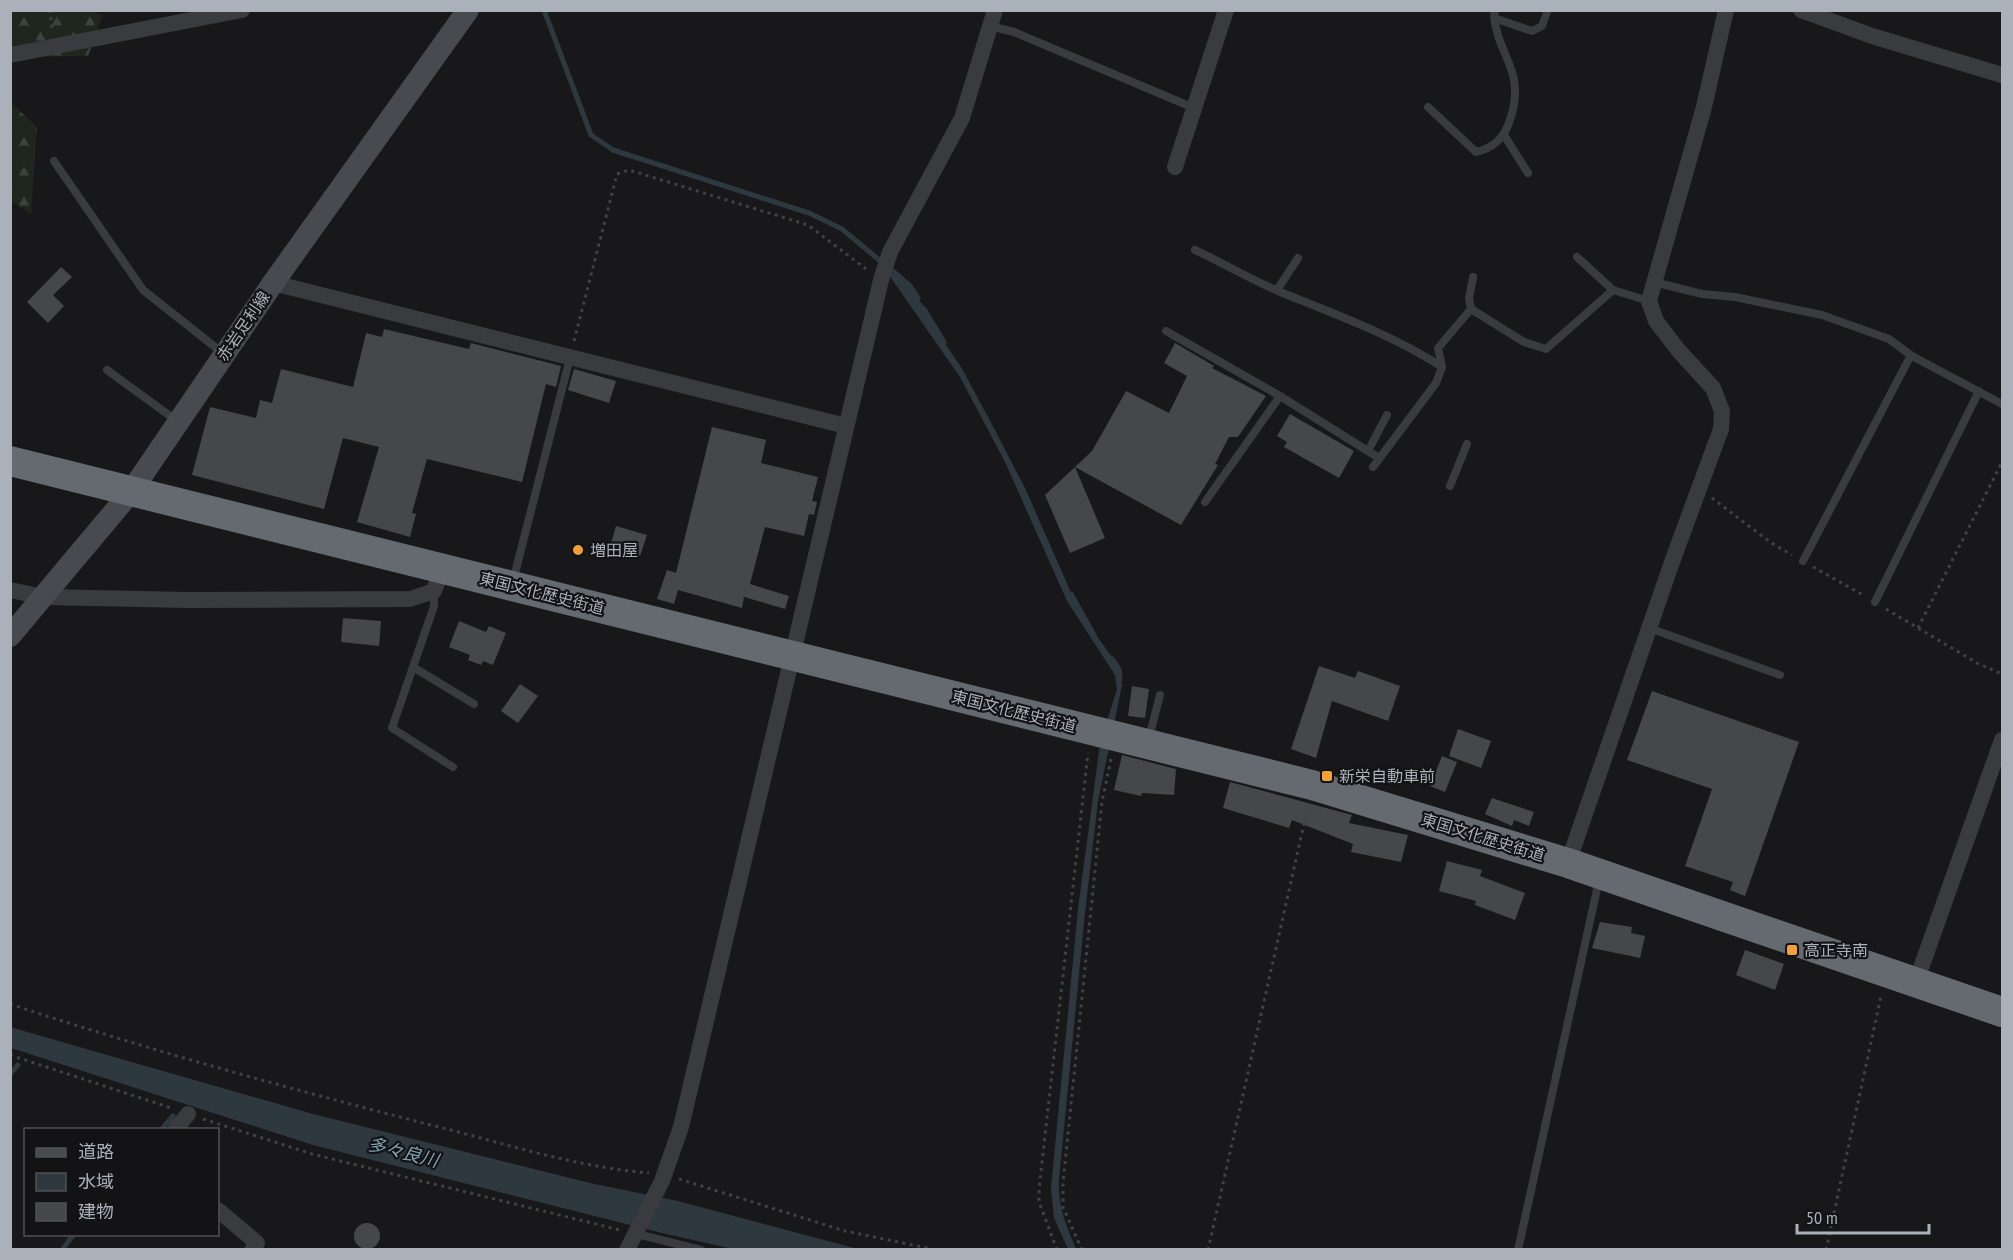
<svg xmlns="http://www.w3.org/2000/svg" width="2013" height="1260" viewBox="0 0 2013 1260" font-family="'PT Sans Narrow','Noto Sans JP',sans-serif">
<style>
.forest{fill:url(#forest-firs)}
.water{fill:#2e393f}
.lines{fill:none;stroke-linecap:round;stroke-linejoin:round}
.stream{stroke:#2e393f;stroke-width:5}
.building{fill:#45474a}
.path{stroke:#3f4246;stroke-width:3;stroke-dasharray:3 4.5;stroke-linecap:butt}
.lane{stroke:#393b3f;stroke-width:8}
.street{stroke:#393b3f;stroke-width:16}
.secondary{stroke:#474a4f;stroke-width:22}
.highway{stroke:#656970;stroke-width:30}
.poi-dot{fill:#f3a038;stroke:#131315;stroke-width:2}
.labels{text-anchor:middle;dominant-baseline:central;stroke-width:4.5;stroke-linejoin:round;paint-order:stroke}
.street-label{font-size:16px;fill:#abb1ba;stroke:#131315}
.poi-label{font-size:16px;fill:#abb1ba;stroke:#131315;text-anchor:start}
.water-label{font-size:18px;font-style:italic;fill:#82a2b5;stroke:#131315}
</style>
<defs>
<pattern id="forest-firs" width="22" height="20" patternUnits="userSpaceOnUse" patternTransform="scale(1.5)"><rect width="22" height="20" fill="#1e261e"/><path d="M5 1l3.5 6h-7zM16 11l3.5 6h-7z" fill="#3c433d"/></pattern>
</defs>
<rect width="100%" height="100%" fill="#18181a"/>
<!-- forest -->
<g class="forest">
<path d="M 10,11 L 87,11 L 103,15 L 88,56 L 11,57 Z"/>
<path d="M 11,103 L 37,127 L 31,214 L 11,201 Z"/>
</g>
<!-- water -->
<g class="water">
<path d="M 892,268 L 928,311 L 925,314 L 961,367 L 987,415 L 1025,488 L 1080,613 L 1115,661 L 1122,685 L 1098,801 L 1085,913 L 1059,1180 C 1058,1207 1066,1225 1076,1249 L 1068,1249 L 1054,1218 L 1051,1188 L 1078,909 L 1100,744 L 1117,689 L 1115,675 L 1067,601 L 1005,462 L 960,377 L 889,275 Z"/>
<path d="M 10,1027 L 313,1114 L 590,1183 L 678,1201 L 858,1249 L 733,1249 L 662,1233 L 313,1145 L 11,1048 Z"/>
</g>
<g class="lines">
<!-- stream -->
<g class="stream">
<path d="M 544,10 L 591,135 L 613,150 L 809,213 L 842,229 L 884,264"/>
<path d="M 894,272 L 910,286 L 918,298"/>
<path d="M 924,309 L 944,342"/>
<path d="M 1071,594 L 1094,635"/>
<path d="M 1112,659 L 1119,669 L 1120,680"/>
<path d="M 10,1074 L 18,1065"/>
<path d="M 161,1130 L 173,1116"/>
<path d="M 62,1250 L 74,1234"/>
</g>
</g>
<!-- building -->
<g class="building">
<path d="M 61,267 L 72,277 L 53,295 L 64,306 L 48,323 L 27,302 Z"/>
<path d="M 384,329 L 469,349 L 471,343 L 561,366 L 556,387 L 546,384 L 522,482 L 427,459 L 412,513 L 416,514 L 410,537 L 357,522 L 379,447 L 343,438 L 324,509 L 192,475 L 210,407 L 256,418 L 260,400 L 272,403 L 281,369 L 353,387 L 366,333 L 382,337 Z"/>
<path d="M 1175,343 L 1214,366 L 1212,368 L 1266,396 L 1238,437 L 1229,437 L 1215,464 L 1218,465 L 1181,525 L 1075,467 L 1092,451 L 1126,391 L 1169,413 L 1187,376 L 1164,363 Z"/>
<path d="M 574,369 L 616,381 L 609,403 L 568,390 Z"/>
<path d="M 1290,414 L 1354,451 L 1339,478 L 1284,447 L 1287,442 L 1277,436 Z"/>
<path d="M 712,427 L 766,440 L 761,463 L 818,477 L 812,501 L 817,502 L 814,515 L 809,514 L 804,536 L 765,527 L 750,584 L 789,596 L 785,609 L 744,597 L 742,608 L 678,590 L 674,604 L 657,599 L 667,570 L 676,573 Z"/>
<path d="M 1075,467 L 1105,538 L 1070,553 L 1045,495 Z"/>
<path d="M 616,526 L 647,535 L 640,556 L 610,547 Z"/>
<path d="M 343,618 L 381,621 L 379,646 L 341,642 Z"/>
<path d="M 459,621 L 486,632 L 489,626 L 506,633 L 493,665 L 483,661 L 481,665 L 468,660 L 470,655 L 449,647 Z"/>
<path d="M 1319,666 L 1355,678 L 1358,671 L 1400,686 L 1388,721 L 1332,701 L 1316,758 L 1291,749 Z"/>
<path d="M 520,684 L 538,696 L 518,723 L 501,711 Z"/>
<path d="M 1132,686 L 1149,689 L 1145,718 L 1128,716 Z"/>
<path d="M 1652,691 L 1799,742 L 1745,896 L 1730,890 L 1733,882 L 1685,866 L 1712,789 L 1627,760 Z"/>
<path d="M 1458,729 L 1491,741 L 1481,768 L 1449,756 Z"/>
<path d="M 1122,755 L 1176,769 L 1174,795 L 1142,793 L 1141,796 L 1114,790 Z"/>
<path d="M 1442,756 L 1457,762 L 1445,792 L 1430,786 Z"/>
<path d="M 1230,782 L 1352,815 L 1349,823 L 1408,835 L 1401,862 L 1351,852 L 1353,844 L 1292,820 L 1289,828 L 1223,808 Z"/>
<path d="M 1492,798 L 1534,812 L 1529,826 L 1514,820 L 1512,826 L 1485,814 Z"/>
<path d="M 1447,861 L 1482,870 L 1480,876 L 1525,893 L 1515,920 L 1475,905 L 1476,901 L 1439,891 Z"/>
<path d="M 1600,922 L 1632,927 L 1631,933 L 1645,936 L 1640,958 L 1592,948 Z"/>
<path d="M 1745,950 L 1784,964 L 1775,990 L 1736,975 Z"/>
<circle cx="367" cy="1236" r="13"/>
</g>
<g class="lines">
<!-- path -->
<g class="path">
<path d="M 50,10 L 52,30"/>
<path d="M 574,341 L 617,174 L 629,170 L 808,225 L 866,269"/>
<path d="M 1712,498 L 1770,542 L 1792,555"/>
<path d="M 1813,567 L 1865,596"/>
<path d="M 1886,609 L 1977,663 L 2002,674"/>
<path d="M 1918,628 L 2002,462"/>
<path d="M 10,1004 C 149,1050 290,1089 431,1125 C 503,1143 575,1167 649,1173"/>
<path d="M 10,1055 L 171,1108"/>
<path d="M 203,1119 L 312,1154 L 620,1230"/>
<path d="M 679,1179 L 845,1231 L 937,1250"/>
<path d="M 1057,1250 L 1039,1202 L 1039,1189 L 1088,753"/>
<path d="M 1082,1250 L 1063,1207 L 1063,1183 L 1102,802 L 1111,759"/>
<path d="M 1208,1250 L 1308,806"/>
<path d="M 1826,1250 L 1881,996"/>
</g>
<!-- lane -->
<g class="lane">
<path d="M 1494,18 L 1532,31 L 1542,26 L 1547,12"/>
<path d="M 990,26 L 1014,32 L 1194,108"/>
<path d="M 1428,107 L 1476,152 C 1493,148 1503,139 1509,123 C 1529,69 1494,55 1494,10"/>
<path d="M 1504,135 L 1528,173"/>
<path d="M 54,161 L 143,290 L 224,354"/>
<path d="M 1195,250 C 1223,263 1250,279 1278,291 C 1334,314 1391,334 1442,367"/>
<path d="M 1577,257 L 1613,290 L 1649,301"/>
<path d="M 1654,282 L 1702,294 L 1735,297 L 1822,315 L 1889,339 L 1912,356 L 2002,404"/>
<path d="M 1277,290 L 1298,258"/>
<path d="M 1471,309 L 1469,299 L 1473,277"/>
<path d="M 1166,331 L 1280,396 L 1379,458"/>
<path d="M 107,370 L 177,421"/>
<path d="M 1368,451 L 1387,415"/>
<path d="M 1373,467 L 1436,383 L 1442,367 L 1438,348 L 1471,309 L 1524,342 L 1546,349 L 1613,290"/>
<path d="M 1450,486 L 1467,444"/>
<path d="M 1205,502 L 1280,396"/>
<path d="M 1803,561 L 1911,355"/>
<path d="M 513,581 L 570,358"/>
<path d="M 434,591 L 434,606 L 392,728 L 453,767"/>
<path d="M 1875,602 L 1979,391"/>
<path d="M 1649,628 L 1780,675"/>
<path d="M 413,667 L 474,704"/>
<path d="M 1149,738 L 1160,695"/>
<path d="M 637,1234 L 701,1250"/>
<path d="M 1518,1250 L 1599,880"/>
</g>
<!-- street -->
<g class="street">
<path d="M 1801,10 L 1872,36 L 2002,75"/>
<path d="M 10,55 L 242,10"/>
<path d="M 1175,167 L 1226,10"/>
<path d="M 273,283 L 846,426"/>
<path d="M 10,590 L 44,597 L 188,600 L 410,599 L 434,591 L 442,568"/>
<path d="M 1568,863 L 1672,562 L 1721,429 L 1722,411 L 1713,388 L 1679,351 L 1656,321 L 1649,301 L 1704,107 L 1726,10"/>
<path d="M 1916,982 L 2002,740"/>
<path d="M 175,1130 L 188,1114"/>
<path d="M 218,1210 L 257,1243 L 252,1250"/>
<path d="M 627,1250 L 662,1181 L 681,1127 L 881,280 L 890,252 L 962,118 L 995,10"/>
</g>
<!-- secondary -->
<path class="secondary" d="M 10,636 L 130,493 L 273,283 L 468,10"/>
<!-- highway -->
<path class="highway" d="M 10,461 L 1312,785 L 1568,863 L 2002,1012"/>
</g>
<!-- markers -->
<g class="poi-dot">
<circle cx="578" cy="550" r="6"/>
<rect x="1321" y="770" width="12" height="12" rx="3"/>
<rect x="1786" y="944" width="12" height="12" rx="3"/>
</g>
<g class="labels">
<!-- street labels -->
<g class="street-label">
<text transform="translate(243 326) rotate(-56)">赤岩足利線</text>
<text transform="translate(542 593) rotate(14)">東国文化歴史街道</text>
<text transform="translate(1014 711) rotate(14)">東国文化歴史街道</text>
<text transform="translate(1483 837) rotate(17)">東国文化歴史街道</text>
</g>
<!-- poi labels -->
<g class="poi-label">
<text x="590" y="550">増田屋</text>
<text x="1339" y="776">新栄自動車前</text>
<text x="1804" y="950">高正寺南</text>
</g>
<!-- water labels -->
<g class="water-label">
<text transform="translate(403 1152) rotate(14)">多々良川</text>
</g>
</g>
<!-- border -->
<rect width="2013" height="1260" fill="none" stroke="#abb1ba" stroke-width="24"/>
<!-- legend -->
<rect x="24" y="1128" width="195" height="108" fill="#131315" stroke="#505257" stroke-width="1.5"/>
<rect x="36" y="1148" width="30" height="9" fill="#474a4f" stroke="#505257" stroke-width="1.5"/>
<text x="78" y="1158" font-size="18" fill="#abb1ba">道路</text>
<rect x="36" y="1173" width="30" height="18" fill="#2e393f" stroke="#505257" stroke-width="1.5"/>
<text x="78" y="1188" font-size="18" fill="#abb1ba">水域</text>
<rect x="36" y="1203" width="30" height="18" fill="#45474a" stroke="#505257" stroke-width="1.5"/>
<text x="78" y="1218" font-size="18" fill="#abb1ba">建物</text>
<!-- scale -->
<path d="M1797 1224v9h132v-9" fill="none" stroke="#abb1ba" stroke-width="3"/>
<text x="1806" y="1224" font-size="18" fill="#abb1ba" stroke="#131315" stroke-width="4.5" paint-order="stroke">50 m</text>
</svg>
